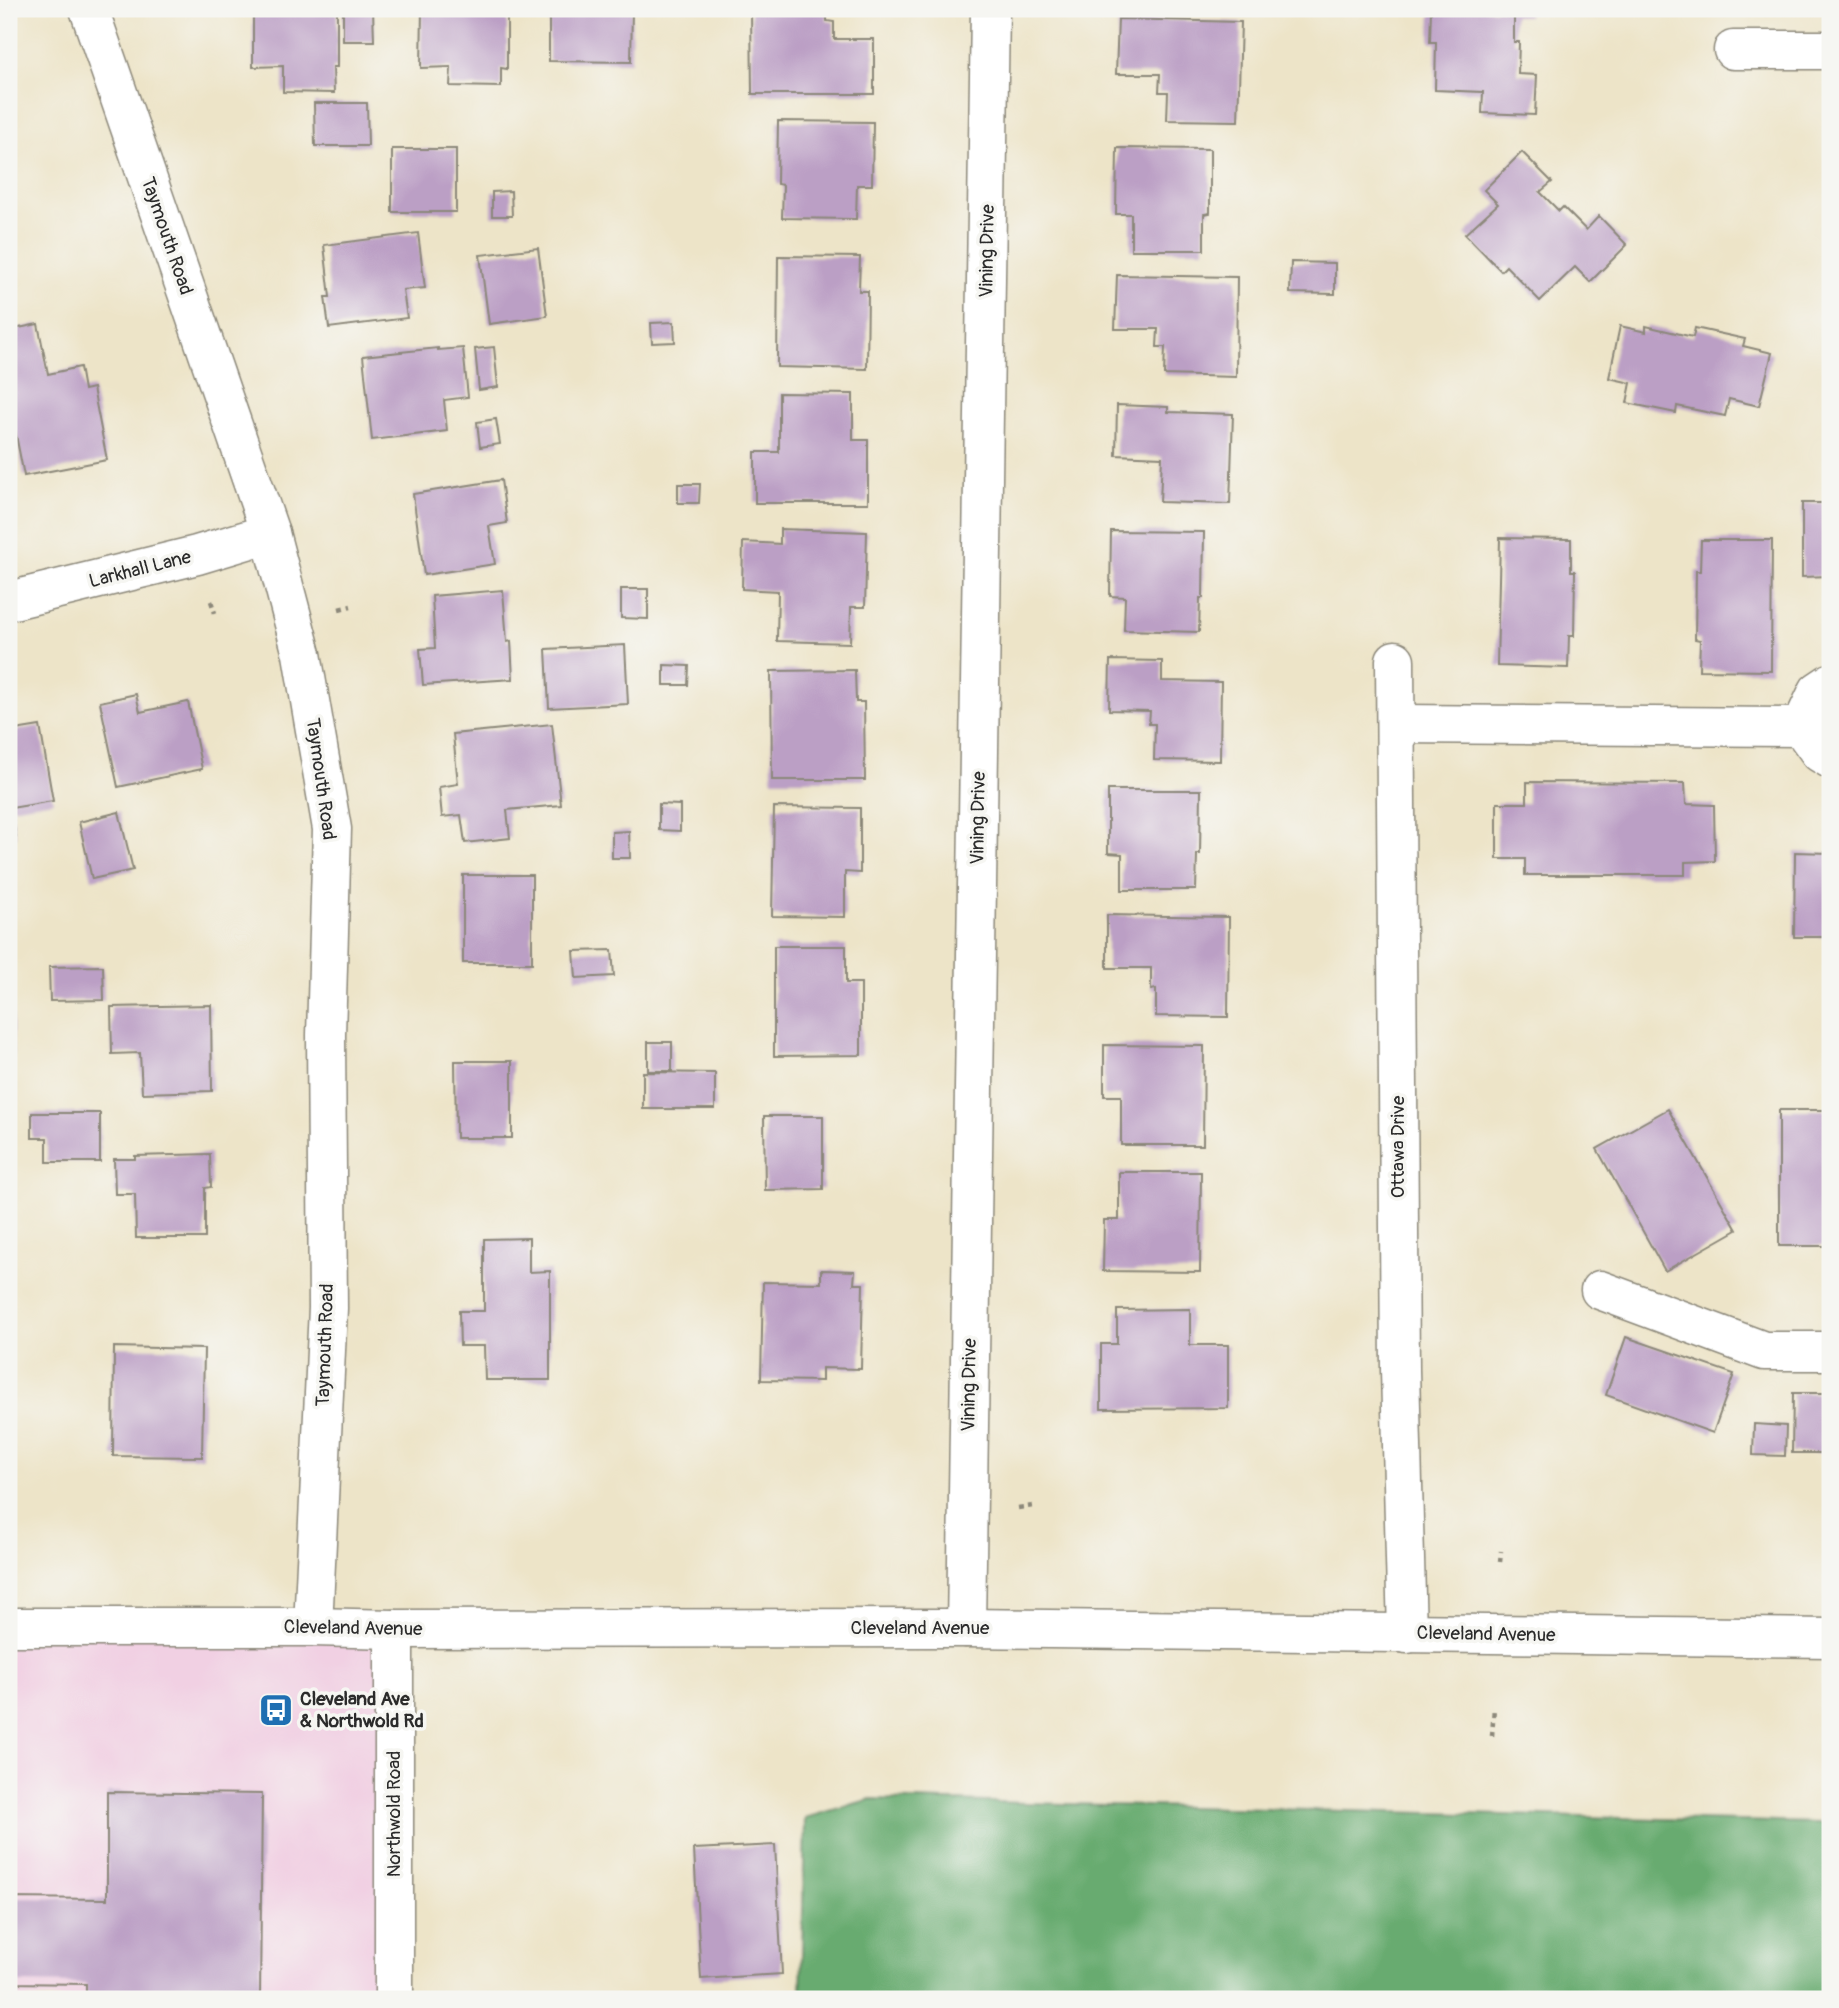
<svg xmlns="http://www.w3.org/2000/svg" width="1839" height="2008" viewBox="0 0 1839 2008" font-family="Pangolin,sans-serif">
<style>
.built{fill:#f1d0e3}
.forest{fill:#68ab70;stroke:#4a6b4e;stroke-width:2}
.building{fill:#bb9fc5}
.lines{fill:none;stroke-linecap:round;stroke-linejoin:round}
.minor-casing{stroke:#8c887a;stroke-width:41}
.major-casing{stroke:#8c887a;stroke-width:41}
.path{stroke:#8c887a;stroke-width:4.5;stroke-dasharray:5 5;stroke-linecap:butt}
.minor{stroke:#fff;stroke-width:38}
.major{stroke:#fff;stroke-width:38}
.labels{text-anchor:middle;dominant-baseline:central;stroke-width:7;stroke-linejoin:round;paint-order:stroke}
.street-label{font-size:19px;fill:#2b2b2b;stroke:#f6f6f2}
.poi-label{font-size:19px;font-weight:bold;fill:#2b2b2b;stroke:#f6f6f2;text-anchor:start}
</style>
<rect width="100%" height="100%" fill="#f6f6f2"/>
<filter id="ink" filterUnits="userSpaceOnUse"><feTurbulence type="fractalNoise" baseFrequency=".0143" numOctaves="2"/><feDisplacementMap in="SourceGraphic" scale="14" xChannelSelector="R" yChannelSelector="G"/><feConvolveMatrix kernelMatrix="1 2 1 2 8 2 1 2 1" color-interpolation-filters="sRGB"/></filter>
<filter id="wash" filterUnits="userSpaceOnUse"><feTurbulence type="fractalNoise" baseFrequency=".00686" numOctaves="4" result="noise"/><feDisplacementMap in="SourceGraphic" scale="28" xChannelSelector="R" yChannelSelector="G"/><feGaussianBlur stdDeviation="1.57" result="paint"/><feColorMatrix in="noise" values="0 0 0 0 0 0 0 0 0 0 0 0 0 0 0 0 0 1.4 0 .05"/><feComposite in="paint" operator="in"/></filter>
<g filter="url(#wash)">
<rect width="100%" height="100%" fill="#ede4c8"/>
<!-- built -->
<path class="built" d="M 9,1628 L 407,1629 L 403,1999 L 9,1999 Z"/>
<!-- forest -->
<path class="forest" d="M 871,1799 L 1820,1823 L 1830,1826 L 1830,1999 L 801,1999 L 805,1818 Z"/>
<g id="blocks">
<!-- building -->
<g class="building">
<path d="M 253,9 L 337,9 L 337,67 L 333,67 L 334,93 L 283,92 L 283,66 L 253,67 Z"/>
<path d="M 343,9 L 373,9 L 374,41 L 343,41 Z"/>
<path d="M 422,9 L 507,9 L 507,69 L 501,68 L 501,87 L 450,86 L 451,67 L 421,68 Z"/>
<path d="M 549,9 L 632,9 L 631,62 L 549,61 Z"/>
<path d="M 751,9 L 827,9 L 827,21 L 834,22 L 834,39 L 874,39 L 874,94 L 752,94 Z"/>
<path d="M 1431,9 L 1529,9 L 1528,16 L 1514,16 L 1514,42 L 1519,42 L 1518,74 L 1537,75 L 1535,115 L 1482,113 L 1483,92 L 1435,90 L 1436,42 L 1430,42 Z"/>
<path d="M 1118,19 L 1241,22 L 1238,121 L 1167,120 L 1168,92 L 1159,92 L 1160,74 L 1116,74 Z"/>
<path d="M 314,103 L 367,103 L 368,146 L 315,146 Z"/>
<path d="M 778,121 L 873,122 L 872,185 L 857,185 L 856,219 L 782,218 L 783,185 L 777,184 Z"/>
<path d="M 1117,148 L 1210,149 L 1210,213 L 1204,214 L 1204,250 L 1131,250 L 1131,214 L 1116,214 Z"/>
<rect x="392" y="149" width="64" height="63"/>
<path d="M 1522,152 L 1552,182 L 1540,192 L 1559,211 L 1563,207 L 1586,230 L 1599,216 L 1627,245 L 1590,282 L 1575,267 L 1540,301 L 1506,266 L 1501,271 L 1465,234 L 1498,204 L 1484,190 Z"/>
<path d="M 511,191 L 512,216 L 492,216 L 492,192 Z"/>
<path d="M 418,233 L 425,288 L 403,290 L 407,318 L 329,328 L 325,297 L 330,297 L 324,245 Z"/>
<path d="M 538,248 L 547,316 L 489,324 L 480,255 Z"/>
<path d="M 778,256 L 860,257 L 859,291 L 868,291 L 867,369 L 777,367 Z"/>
<path d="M 1291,262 L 1335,263 L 1335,294 L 1290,293 Z"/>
<path d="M 1117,275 L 1237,277 L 1236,377 L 1164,375 L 1165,347 L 1157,347 L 1158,329 L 1115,329 Z"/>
<path d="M 674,322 L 675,342 L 652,343 L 651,323 Z"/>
<path d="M 38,324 L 48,374 L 80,367 L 84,390 L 93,388 L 107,460 L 24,476 L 9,399 L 9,330 Z"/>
<path d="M 1620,326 L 1646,332 L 1646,326 L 1693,337 L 1695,328 L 1745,339 L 1743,346 L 1772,353 L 1759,406 L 1729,399 L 1725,416 L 1677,406 L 1676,413 L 1627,403 L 1631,383 L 1609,378 Z"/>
<path d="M 494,347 L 498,387 L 479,390 L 475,349 Z"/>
<path d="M 438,348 L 438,350 L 463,348 L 468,397 L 444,400 L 447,431 L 372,440 L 363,356 Z"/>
<path d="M 779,393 L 853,394 L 853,440 L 868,440 L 868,503 L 755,503 L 755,452 L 779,452 Z"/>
<path d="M 1117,405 L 1168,407 L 1168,412 L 1233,414 L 1230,504 L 1160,502 L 1162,457 L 1116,455 Z"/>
<path d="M 496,419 L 500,444 L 480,447 L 477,422 Z"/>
<path d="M 501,480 L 507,523 L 489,526 L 495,564 L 424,575 L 413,494 Z"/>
<path d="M 678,484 L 700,484 L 699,503 L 678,503 Z"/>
<path d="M 1802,503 L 1830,503 L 1830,576 L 1802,577 Z"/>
<path d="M 780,529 L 867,532 L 865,607 L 851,607 L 850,643 L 777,641 L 778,591 L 742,589 L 743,542 L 780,544 Z"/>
<path d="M 1111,531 L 1204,532 L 1203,598 L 1200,598 L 1199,632 L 1124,630 L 1125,597 L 1110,596 Z"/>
<path d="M 1500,538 L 1571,539 L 1571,571 L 1575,571 L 1574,636 L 1569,636 L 1568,668 L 1497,666 Z"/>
<path d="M 1701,540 L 1772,540 L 1771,671 L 1699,670 L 1700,640 L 1695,639 L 1696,571 L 1700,571 Z"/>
<path d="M 621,589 L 648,589 L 648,619 L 621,618 Z"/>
<path d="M 503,590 L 507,642 L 511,641 L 513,679 L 423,685 L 420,649 L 435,648 L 432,596 Z"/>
<path d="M 625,645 L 628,704 L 549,708 L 546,649 Z"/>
<path d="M 1110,660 L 1162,661 L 1162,681 L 1221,682 L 1220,761 L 1154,760 L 1155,724 L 1149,724 L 1150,711 L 1109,710 Z"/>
<path d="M 664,665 L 689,666 L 688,685 L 664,685 Z"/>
<path d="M 855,670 L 856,702 L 864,702 L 865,780 L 772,780 L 771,671 Z"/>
<path d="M 136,694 L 140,712 L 188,702 L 202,769 L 118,787 L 100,702 Z"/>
<path d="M 552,724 L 561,805 L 507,810 L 510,838 L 465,843 L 461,815 L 442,817 L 439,787 L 458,784 L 453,734 Z"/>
<path d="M 40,726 L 53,801 L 11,808 L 16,837 L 9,838 L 9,731 Z"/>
<path d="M 1527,782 L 1685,783 L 1686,804 L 1714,805 L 1715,861 L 1685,862 L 1685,875 L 1525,875 L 1525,859 L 1497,859 L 1497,803 L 1527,803 Z"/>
<path d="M 1108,790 L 1201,790 L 1200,854 L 1197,854 L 1196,890 L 1122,890 L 1122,854 L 1108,853 Z"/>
<path d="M 659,804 L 680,805 L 680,831 L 659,830 Z"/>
<path d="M 774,807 L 860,808 L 860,873 L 845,872 L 845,917 L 772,916 Z"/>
<path d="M 119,812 L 133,870 L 92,879 L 79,822 Z"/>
<path d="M 629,831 L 630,858 L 612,858 L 612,832 Z"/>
<path d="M 1795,852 L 1830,853 L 1830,965 L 1826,965 L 1827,937 L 1794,937 Z"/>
<rect x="463" y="875" width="69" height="88"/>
<path d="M 1107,915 L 1229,917 L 1228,1017 L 1156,1016 L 1156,989 L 1151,990 L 1151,968 L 1107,968 Z"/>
<path d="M 774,946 L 846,946 L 846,983 L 861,983 L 861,1055 L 774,1056 Z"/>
<path d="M 612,950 L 614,976 L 576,978 L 574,951 Z"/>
<rect x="9" y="962" width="4" height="96"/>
<path d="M 103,966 L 104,1000 L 50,1001 L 49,967 Z"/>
<path d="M 211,1005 L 212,1091 L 142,1093 L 140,1053 L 112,1054 L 111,1007 Z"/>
<rect x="648" y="1042" width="24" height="29"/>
<path d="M 1104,1045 L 1204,1046 L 1203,1145 L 1121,1145 L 1121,1096 L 1104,1096 Z"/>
<path d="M 455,1061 L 512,1061 L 512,1138 L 456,1138 Z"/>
<path d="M 643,1072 L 715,1073 L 715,1109 L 643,1109 Z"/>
<path d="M 1668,1109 L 1737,1230 L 1665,1271 L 1597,1149 Z"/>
<rect x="1779" y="1110" width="51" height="136"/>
<path d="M 32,1113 L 100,1113 L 100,1162 L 47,1162 L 47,1138 L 32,1138 Z"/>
<path d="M 764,1116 L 823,1116 L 823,1189 L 765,1190 Z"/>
<path d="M 210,1154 L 211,1187 L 205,1188 L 205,1238 L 136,1238 L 135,1194 L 115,1194 L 114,1159 L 135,1159 L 135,1156 Z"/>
<path d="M 1119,1172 L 1201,1172 L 1200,1272 L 1103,1271 L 1104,1220 L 1119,1220 Z"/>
<path d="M 529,1238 L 529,1272 L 550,1271 L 550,1380 L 485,1380 L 484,1346 L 460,1346 L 459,1311 L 484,1311 L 484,1239 Z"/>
<path d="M 821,1270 L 855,1271 L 854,1284 L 863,1284 L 861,1369 L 822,1368 L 822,1381 L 761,1380 L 763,1282 L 821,1283 Z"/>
<path d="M 1190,1309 L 1190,1345 L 1228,1345 L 1228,1408 L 1101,1409 L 1101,1344 L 1117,1344 L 1117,1310 Z"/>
<path d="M 1626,1337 L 1734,1374 L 1713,1433 L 1606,1395 Z"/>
<path d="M 114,1347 L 204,1349 L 202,1457 L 113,1456 Z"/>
<path d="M 1793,1393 L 1830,1393 L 1830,1453 L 1792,1453 Z"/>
<path d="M 1754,1424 L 1786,1426 L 1785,1456 L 1753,1455 Z"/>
<path d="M 107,1792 L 262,1794 L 260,1999 L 86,1999 L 86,1984 L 9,1983 L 9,1898 L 107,1899 Z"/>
<path d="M 775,1845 L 782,1974 L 701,1979 L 694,1849 Z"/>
</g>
</g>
</g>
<g filter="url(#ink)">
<use href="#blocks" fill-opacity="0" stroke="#8c887a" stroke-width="2"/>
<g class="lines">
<!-- minor casing -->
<g class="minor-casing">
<g id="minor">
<path d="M 89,9 L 270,533 L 302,654 L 332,829 L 326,1035 L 328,1308 L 313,1627"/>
<path d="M 1733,50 L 1830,50"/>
<path d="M 9,601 L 197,555 L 270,533"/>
<path d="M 1395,660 L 1400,1370 L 1407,1634"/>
<path d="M 1396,724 L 1801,727 L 1818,691 L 1830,683"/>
<path d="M 1801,727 L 1820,753 L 1830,759"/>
<path d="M 1600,1290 L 1764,1351 L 1830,1351"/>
<path d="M 966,1628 L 990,9"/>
<path d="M 394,1999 L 394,1629"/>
</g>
</g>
<!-- major casing -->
<g class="major-casing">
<path id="major" d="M 9,1627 L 313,1627 L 394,1629 L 966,1628 L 1830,1638"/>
</g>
<!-- path -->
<g class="path">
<path d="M 211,601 L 215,613"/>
<path d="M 339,609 L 351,606"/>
<path d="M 1018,1508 L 1033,1506"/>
<path d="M 1500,1562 L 1501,1551"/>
<path d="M 1492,1736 L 1494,1707"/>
</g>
<!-- minor -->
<use href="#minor" class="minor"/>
<!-- major -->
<use href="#major" class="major"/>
</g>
</g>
<!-- icons -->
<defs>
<g id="bus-square" transform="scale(1.75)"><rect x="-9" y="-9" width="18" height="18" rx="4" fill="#1f6fb2" stroke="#f6f6f2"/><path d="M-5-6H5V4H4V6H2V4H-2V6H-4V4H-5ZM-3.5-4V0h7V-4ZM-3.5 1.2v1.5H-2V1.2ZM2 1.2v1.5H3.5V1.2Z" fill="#fff"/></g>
</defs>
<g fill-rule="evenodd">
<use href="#bus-square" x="276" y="1710"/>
</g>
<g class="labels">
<!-- street labels -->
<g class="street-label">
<text transform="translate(167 236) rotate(71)">Taymouth Road</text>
<text transform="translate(987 251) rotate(-89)">Vining Drive</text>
<text transform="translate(140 569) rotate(-14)">Larkhall Lane</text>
<text transform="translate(321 779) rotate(82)">Taymouth Road</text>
<text transform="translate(978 818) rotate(-89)">Vining Drive</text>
<text transform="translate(1398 1147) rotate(-90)">Ottawa Drive</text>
<text transform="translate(325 1345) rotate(-88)">Taymouth Road</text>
<text transform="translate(969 1385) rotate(-89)">Vining Drive</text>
<text transform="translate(353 1628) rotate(1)">Cleveland Avenue</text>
<text x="920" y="1628">Cleveland Avenue</text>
<text transform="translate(1486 1634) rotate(1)">Cleveland Avenue</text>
<text transform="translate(394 1814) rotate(-90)">Northwold Road</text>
</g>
<!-- poi labels -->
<g class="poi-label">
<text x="300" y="1699">Cleveland Ave<tspan x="300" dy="22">&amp; Northwold Rd</tspan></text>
</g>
</g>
<!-- margin -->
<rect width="1839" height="2008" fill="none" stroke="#f6f6f2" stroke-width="35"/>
</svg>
